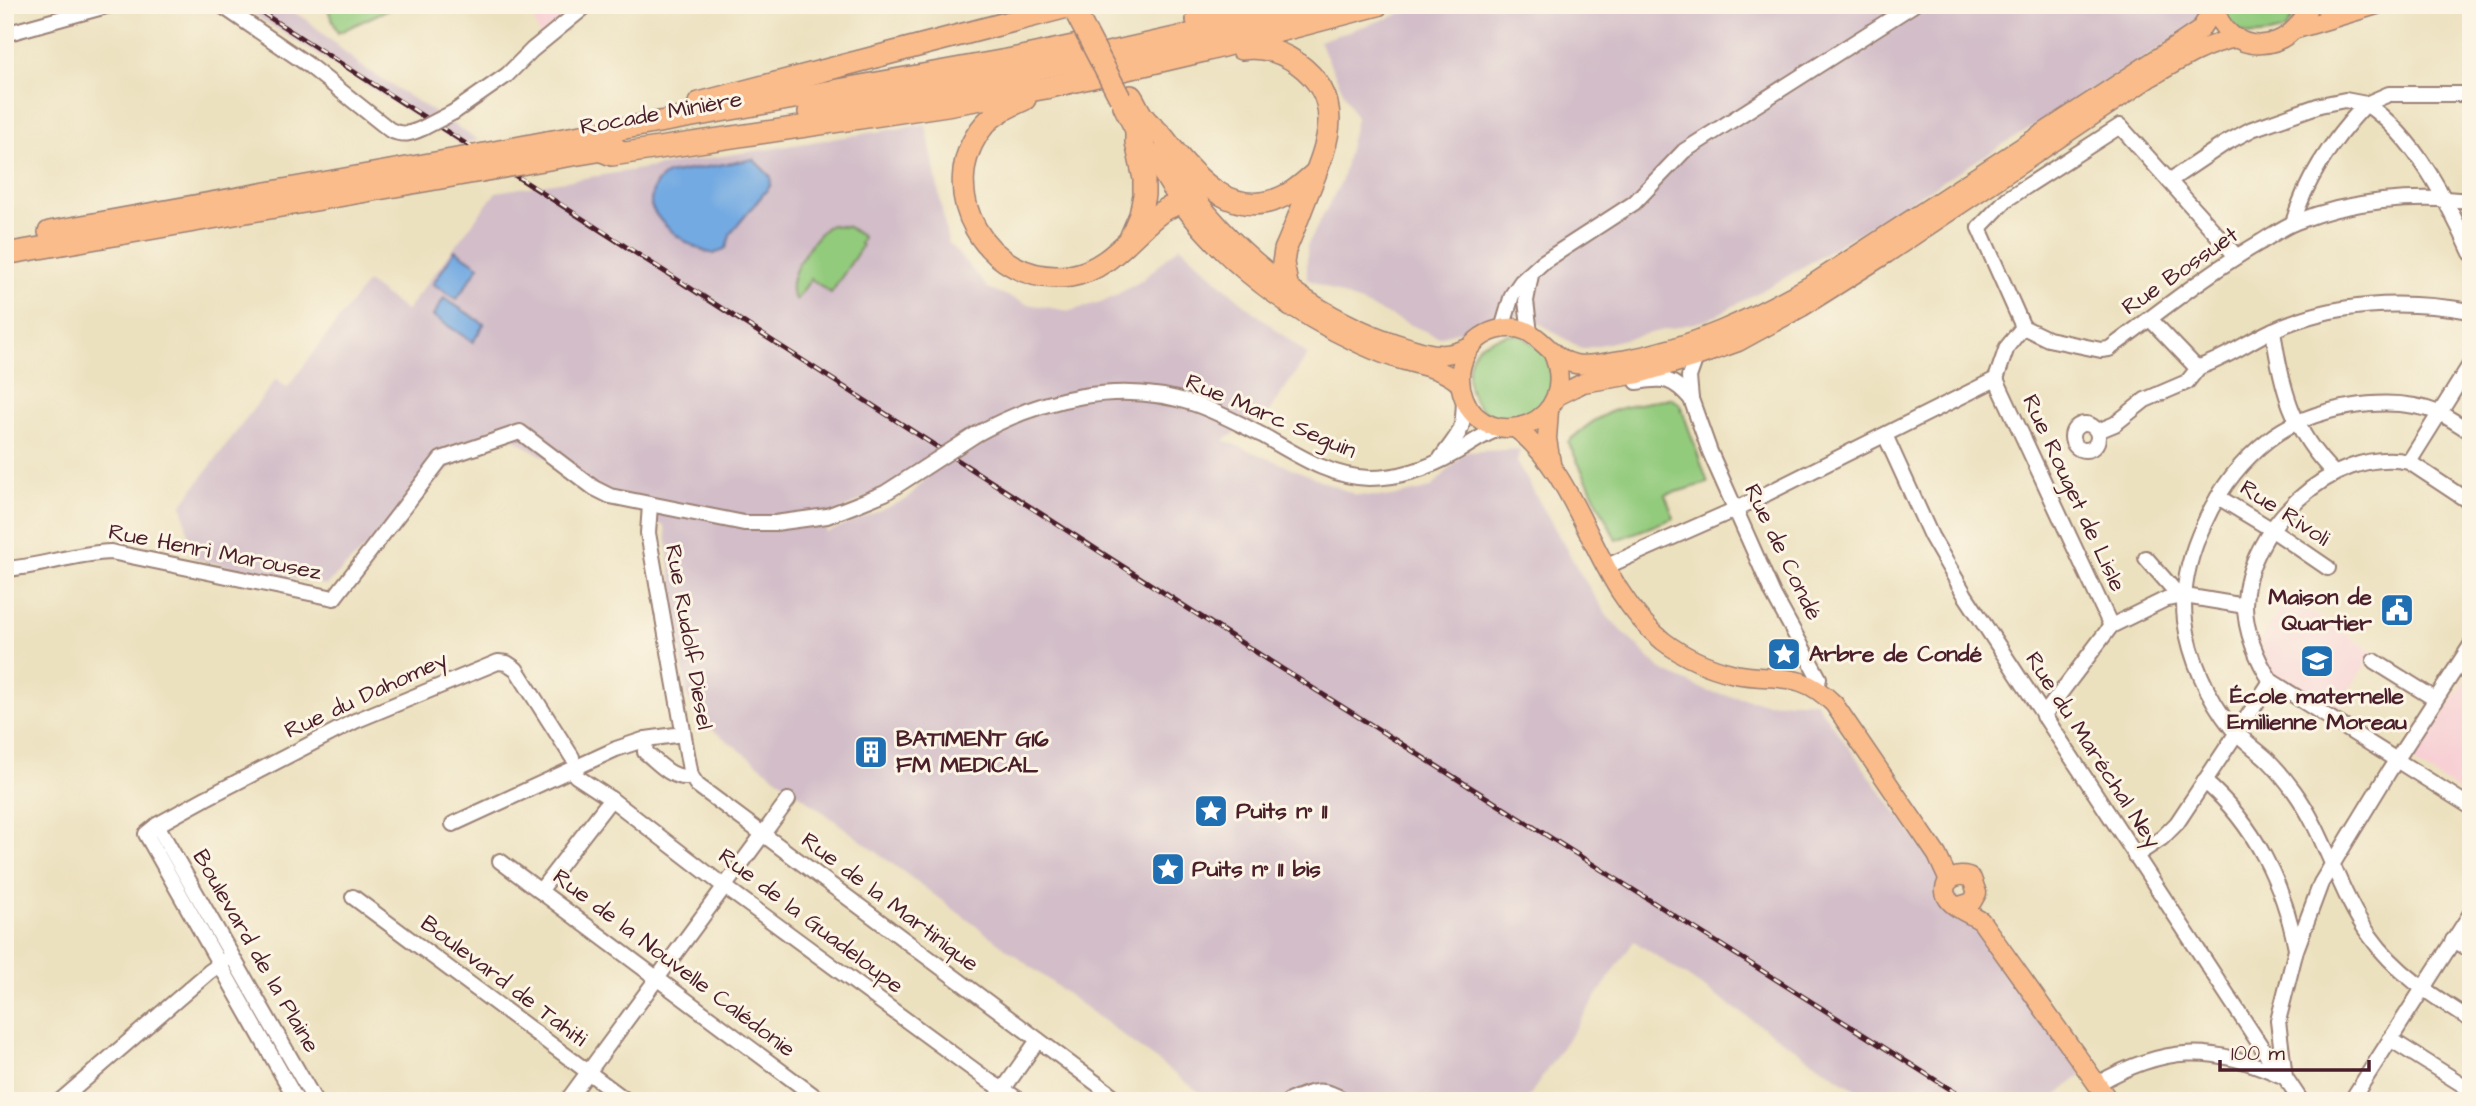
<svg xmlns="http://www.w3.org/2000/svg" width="2476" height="1106" viewBox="0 0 2476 1106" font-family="'Architects Daughter',sans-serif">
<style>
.built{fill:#f7cfd4}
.industrial{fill:#d2bdc8;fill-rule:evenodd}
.green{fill:#93cb7d;stroke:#6e7554;stroke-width:2}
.water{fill:#73aae2;stroke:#5e6486;stroke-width:2}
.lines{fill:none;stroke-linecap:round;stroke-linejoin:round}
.minor-casing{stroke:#9b8075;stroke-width:18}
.major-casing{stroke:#9b8075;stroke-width:21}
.highway-casing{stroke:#9b8075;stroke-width:24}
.minor{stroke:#fff;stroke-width:14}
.major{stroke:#fabc8b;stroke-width:18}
.highway{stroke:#fabc8b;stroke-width:21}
.rail-casing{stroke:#4a1f2b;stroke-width:5}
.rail{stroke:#fcf5e5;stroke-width:2.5;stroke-dasharray:8;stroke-linecap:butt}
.minor-bridge-casing{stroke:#9b8075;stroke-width:18;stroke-linecap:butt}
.highway-bridge-casing{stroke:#9b8075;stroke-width:24;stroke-linecap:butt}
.minor-bridge{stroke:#fff;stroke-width:14}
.highway-bridge{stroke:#fabc8b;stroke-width:21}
.labels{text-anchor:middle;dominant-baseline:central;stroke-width:6;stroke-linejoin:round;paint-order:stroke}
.street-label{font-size:23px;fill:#4a1f2b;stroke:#fcf5e5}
.poi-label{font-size:23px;font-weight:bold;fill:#4a1f2b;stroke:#fcf5e5;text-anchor:start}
</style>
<rect width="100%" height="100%" fill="#fcf5e5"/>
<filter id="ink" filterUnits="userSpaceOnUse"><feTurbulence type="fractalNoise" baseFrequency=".0143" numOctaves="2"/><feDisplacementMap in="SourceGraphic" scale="14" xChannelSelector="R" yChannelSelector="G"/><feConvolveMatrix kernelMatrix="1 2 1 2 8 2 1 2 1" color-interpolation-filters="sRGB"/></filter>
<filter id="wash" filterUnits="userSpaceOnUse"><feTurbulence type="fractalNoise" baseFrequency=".00686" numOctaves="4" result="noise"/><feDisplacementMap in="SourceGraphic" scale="28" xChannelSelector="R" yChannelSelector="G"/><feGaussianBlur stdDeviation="1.57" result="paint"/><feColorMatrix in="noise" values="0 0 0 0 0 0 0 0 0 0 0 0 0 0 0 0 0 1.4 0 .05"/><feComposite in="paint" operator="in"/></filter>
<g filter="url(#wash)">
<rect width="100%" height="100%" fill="#ece1bf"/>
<!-- built -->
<g class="built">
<path d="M 528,5 L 578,5 L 540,36 Z"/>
<path d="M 2287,596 L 2373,652 L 2334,714 L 2278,679 L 2270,670 L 2259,642 Z"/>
<path d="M 2468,676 L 2471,678 L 2471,799 L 2413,762 Z"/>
</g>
<!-- industrial -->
<g class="industrial">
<path d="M 239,5 L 279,5 L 306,19 L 361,66 L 478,140 L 460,144 Z"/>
<path d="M 1427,5 L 2198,5 L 2208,19 L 1783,279 L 1707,320 L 1582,349 L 1524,314 L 1438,337 L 1307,279 L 1307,246 L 1342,180 L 1356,118 L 1319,41 Z"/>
<path d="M 926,124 L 948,242 L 988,288 L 1027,304 L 1070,311 L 1107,300 L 1141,281 L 1180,246 L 1238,299 L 1308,355 L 1269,412 L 1224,440 L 1356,495 L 1391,497 L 1431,488 L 1465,452 L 1520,449 L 1517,462 L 1580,573 L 1608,617 L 1661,670 L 1709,692 L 1767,703 L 1815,701 L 2036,1005 L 2082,1074 L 2051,1101 L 1865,1101 L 1855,1089 L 1634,941 L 1526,1101 L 1345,1101 L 1333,1093 L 1289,1101 L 1211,1101 L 710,728 L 687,696 L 665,527 L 493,427 L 326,585 L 195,559 L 192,555 L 182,504 L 276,379 L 287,388 L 367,282 L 406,311 L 496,192 ZM 941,462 L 907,499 L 826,533 L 828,516 Z"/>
</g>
<!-- green -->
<g class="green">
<path d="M 326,5 L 397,5 L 338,33 Z"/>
<path d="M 2222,5 L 2301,5 L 2285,30 C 2254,39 2235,40 2222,5 Z"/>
<path d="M 830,225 L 848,227 L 863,237 L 860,244 L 862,246 L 831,293 L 811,279 L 796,300 C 780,283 813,235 830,225 Z"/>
<path d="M 1509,334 L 1521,335 L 1547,355 C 1548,364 1553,378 1551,387 C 1551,388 1546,396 1546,397 C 1523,437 1468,421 1468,376 C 1468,366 1471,353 1479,346 C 1486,340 1501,337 1509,334 Z"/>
<path d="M 1672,398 L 1680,404 L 1708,483 L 1665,495 L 1674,518 L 1616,540 L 1568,442 C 1607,406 1622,407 1672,398 Z"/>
</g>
<!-- water -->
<g class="water">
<path d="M 753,159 L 771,177 L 770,186 L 731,233 L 726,248 L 714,254 C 691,249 661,227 651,206 C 651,191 654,182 667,174 Z"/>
<path d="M 455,250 L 479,266 L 457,299 L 433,284 Z"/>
<path d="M 444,298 L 484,324 L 473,342 L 433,316 Z"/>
</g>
</g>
<g filter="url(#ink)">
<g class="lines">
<!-- minor casing -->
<g class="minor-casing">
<g id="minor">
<path d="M 221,5 L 307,64 L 390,130 C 404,136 410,134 423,128"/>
<path d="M 5,34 L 110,5"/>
<path d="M 454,112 L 507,75 L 532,50 L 587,5"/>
<path d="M 2169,181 L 2224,144 L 2252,129 L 2320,105 L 2345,100 L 2366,104 L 2389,94 L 2471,94"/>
<path d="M 2293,223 C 2306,178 2334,138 2366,104 C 2416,138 2446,199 2471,253"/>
<path d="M 2236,256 L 2120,126 L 2007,199 L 1979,228 L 2023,327 L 2048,339 L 2101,350 L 2109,349 C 2158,313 2206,274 2259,243 C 2271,236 2283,227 2296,222 C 2350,200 2414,195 2471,201"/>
<path d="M 2150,319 L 2194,365 L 2199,367 C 2225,359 2247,342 2271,331 C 2335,301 2403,300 2471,311"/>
<path d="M 1502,329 L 1512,295 L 1521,282 L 1543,262 L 1634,203 L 1684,151 L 1913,5"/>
<path d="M 2273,330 C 2281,386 2292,432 2334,473"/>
<path d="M 1530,333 L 1526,301 L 1531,275"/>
<path d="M 1696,357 L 1689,377 L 1691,399 L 1710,452 L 1773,594 L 1819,678 L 1817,689"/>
<path d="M 1996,379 L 2111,626"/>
<path d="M 1996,379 L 2007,347 L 2023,327"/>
<path d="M 1637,382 C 1664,377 1673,378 1691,399"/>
<circle cx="2085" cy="437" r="13"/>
<path d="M 2098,431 L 2115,424 L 2145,400 L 2187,382 L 2199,367"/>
<path d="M 2471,432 C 2461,426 2450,418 2439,413 C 2389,393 2309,407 2268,440 C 2240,462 2218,492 2204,524 C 2190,554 2181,587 2185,621 C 2190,658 2208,698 2231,727 C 2241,739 2255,748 2267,759 C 2276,768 2286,780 2294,791 C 2326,835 2338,892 2370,936 C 2396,973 2433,996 2471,1020"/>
<path d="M 975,435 C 1041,398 1120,379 1195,404 C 1218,412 1240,424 1262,435 C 1296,454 1329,477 1369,478 C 1400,478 1429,468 1455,453 C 1471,444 1484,433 1502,428"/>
<path d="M 1885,435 L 1931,536 L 1965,595 L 2270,1060 L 2285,1077"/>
<path d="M 1441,458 C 1461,430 1463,435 1464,399"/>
<path d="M 2409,462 L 2471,363"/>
<path d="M 2218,497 L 2271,529 L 2328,568"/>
<path d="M 2471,503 L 2409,462 C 2332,445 2245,531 2245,605 C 2245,631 2257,660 2271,681 L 2471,807"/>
<path d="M 650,505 L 648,533 L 691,776"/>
<path d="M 2146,558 L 2174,590 L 2185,596"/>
<path d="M 1605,567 L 1734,510 L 1996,379"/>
<path d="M 5,569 C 41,567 74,553 111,552 L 334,598 L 441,459 L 520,432 L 594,488 L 610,496 L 744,523 L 775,523 L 827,516 L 853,506 L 885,493 L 924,468"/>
<path d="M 2374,661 L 2435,699"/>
<path d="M 2043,716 L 2111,626 L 2166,599 L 2185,596 L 2245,606"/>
<path d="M 646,739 L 645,752 C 658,762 674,782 691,776 L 697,785 L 1120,1101"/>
<path d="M 576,776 L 611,799 L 725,887 L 989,1081 L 1021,1101"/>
<path d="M 2204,781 C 2255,824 2284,885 2296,949"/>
<path d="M 453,824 L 616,749 L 646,739 L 683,734"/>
<path d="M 157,825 L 315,1101"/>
<path d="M 2135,856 L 2162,838 L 2177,823 L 2271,681"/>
<path d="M 500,861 L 821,1101"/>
<path d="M 540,891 L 611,799"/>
<path d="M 353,897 L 627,1101"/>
<path d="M 2453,940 L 2471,951"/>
<path d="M 2390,1039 L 2471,1090"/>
<path d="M 2097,1084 C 2163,1046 2211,1044 2280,1075"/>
<path d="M 60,1101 L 209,972 L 227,959"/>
<path d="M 297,1101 L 146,834 L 157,825 L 206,798 L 355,721 L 498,662 L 507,663 L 516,669 L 572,757"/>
<path d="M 567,1101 L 788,800"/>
<path d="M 995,1101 L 1038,1040"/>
<path d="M 1289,1101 C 1312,1091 1323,1086 1345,1101"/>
<path d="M 2301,1101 L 2285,1077 L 2278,1021 L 2296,950 L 2321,883 L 2388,773 L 2471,645"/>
<path d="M 2351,1101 L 2471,913"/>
</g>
</g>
<!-- major casing -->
<g class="major-casing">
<g id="major">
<path d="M 2214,5 C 2226,59 2292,56 2309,5"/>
<path d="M 2323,5 L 2331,8 L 2351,5"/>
<path d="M 2297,29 L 2377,5"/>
<path d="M 1136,130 C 1151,154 1165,180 1181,203 C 1227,265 1291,312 1360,344 C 1375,351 1390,357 1405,361 C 1424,367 1444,369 1459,383"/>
<path d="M 1164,150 C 1180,178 1199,205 1221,228 C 1270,281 1338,327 1408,347 C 1418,350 1429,354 1439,354 C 1450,355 1460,351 1470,347"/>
<path d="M 1552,351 C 1585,425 1486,456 1464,398 C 1453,370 1466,339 1496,330 C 1538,318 1543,357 1575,364 C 1590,367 1607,362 1622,360 C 1692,348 1753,318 1814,283 L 2179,44 L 2200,30 L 2214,8"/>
<path d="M 1557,396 L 1583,383 L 1639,374 L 1696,357 L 1738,342 L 1802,307 L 1886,254 L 2149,78 C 2178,61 2204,44 2237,38"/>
<path d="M 1549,410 L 1547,439 L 1551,463"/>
<path d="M 1515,428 C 1584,479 1592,584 1663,641 C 1684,657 1709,668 1735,674 C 1778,682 1799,669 1834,704 L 1937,855 L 1949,881"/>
<path d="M 1959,906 L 1972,902 L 1977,893 L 1972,879 C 1958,870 1937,883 1948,899 C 1954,908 1972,915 1981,921 L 2109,1101"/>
</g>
</g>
<!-- highway casing -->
<g class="highway-casing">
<g id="highway">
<path d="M 1197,20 L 1259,5"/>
<path d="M 1241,49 C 1262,46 1280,51 1297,63 C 1347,99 1328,143 1309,190 C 1301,210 1294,230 1285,250 L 1283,263 L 1291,306"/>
<path d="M 1131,96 C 1136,103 1139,113 1145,119 C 1151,126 1158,131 1164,138 C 1195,179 1237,227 1293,191 C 1301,186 1308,179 1314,174"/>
<path d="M 1025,99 C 1011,106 996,112 985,124 C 930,189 987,288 1070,276 C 1110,270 1131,234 1161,212 C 1171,205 1184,202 1196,198"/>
<path d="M 699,103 L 1075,5"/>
<path d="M 1124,106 L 1136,130 L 1136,142 L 1144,179 L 1144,195 L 1140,215 L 1131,236"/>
<path d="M 809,112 L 1009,75 L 1323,5"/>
<path d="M 547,142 L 1012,59 L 1083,44"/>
<path d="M 602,151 L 612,155 L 947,105 L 1046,88 L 1208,50 L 1378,5"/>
<path d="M 555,158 L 616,148"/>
<path d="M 49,232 L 474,156"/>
<path d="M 5,254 L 481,171"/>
</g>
</g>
<!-- minor -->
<use href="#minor" class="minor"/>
<!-- major -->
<use href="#major" class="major"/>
<!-- highway -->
<use href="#highway" class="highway"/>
<!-- rail casing -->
<g class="rail-casing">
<path id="rail" d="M 250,5 C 596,224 938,450 1284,670 C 1512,814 1741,957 1969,1101"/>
</g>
<!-- rail -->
<use href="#rail" class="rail"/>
<!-- minor-bridge casing -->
<g class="minor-bridge-casing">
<g id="minor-bridge">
<path d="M 423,128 L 454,112"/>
<path d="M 924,468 L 975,435"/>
</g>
</g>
<!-- highway-bridge casing -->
<g class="highway-bridge-casing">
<g id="highway-bridge">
<path d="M 1077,15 L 1120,98"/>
<path d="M 474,156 L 547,142"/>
<path d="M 481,171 L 555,158"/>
</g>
</g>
<!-- minor-bridge -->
<use href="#minor-bridge" class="minor-bridge"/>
<!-- highway-bridge -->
<use href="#highway-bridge" class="highway-bridge"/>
</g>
</g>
<!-- icons -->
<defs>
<g id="civic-square" transform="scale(1.75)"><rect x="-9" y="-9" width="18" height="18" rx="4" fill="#1f6fb2" stroke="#fcf5e5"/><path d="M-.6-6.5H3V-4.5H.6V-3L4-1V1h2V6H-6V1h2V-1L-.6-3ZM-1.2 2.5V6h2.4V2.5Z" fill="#fff"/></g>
<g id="sight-square" transform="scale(1.75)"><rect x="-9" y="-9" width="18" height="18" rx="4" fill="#1f6fb2" stroke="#fcf5e5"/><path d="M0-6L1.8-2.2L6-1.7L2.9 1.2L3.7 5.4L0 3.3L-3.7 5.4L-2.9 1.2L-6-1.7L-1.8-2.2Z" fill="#fff"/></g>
<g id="school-square" transform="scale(1.75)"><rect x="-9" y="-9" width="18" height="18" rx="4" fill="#1f6fb2" stroke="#fcf5e5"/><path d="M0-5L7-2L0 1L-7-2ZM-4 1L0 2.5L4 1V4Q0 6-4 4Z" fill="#fff"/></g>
<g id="building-square" transform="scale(1.75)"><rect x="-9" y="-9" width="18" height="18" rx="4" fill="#1f6fb2" stroke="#fcf5e5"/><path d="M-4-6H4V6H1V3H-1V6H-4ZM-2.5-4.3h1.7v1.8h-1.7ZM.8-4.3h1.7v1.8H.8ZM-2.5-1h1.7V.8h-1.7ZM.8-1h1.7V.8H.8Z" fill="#fff"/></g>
</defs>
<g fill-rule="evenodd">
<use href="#civic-square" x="2397" y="610"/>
<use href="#sight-square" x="1784" y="654"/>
<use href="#school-square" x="2317" y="661"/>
<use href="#building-square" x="871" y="752"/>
<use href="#sight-square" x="1211" y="811"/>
<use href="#sight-square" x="1168" y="869"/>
</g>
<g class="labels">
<!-- street labels -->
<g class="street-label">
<text transform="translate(661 113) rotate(-10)">Rocade Minière</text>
<text transform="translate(2180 271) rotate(-35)">Rue Bossuet</text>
<text transform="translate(1271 416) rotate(23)">Rue Marc Seguin</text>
<text transform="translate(2074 493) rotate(65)">Rue Rouget de Lisle</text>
<text transform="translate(2285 513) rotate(33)">Rue Rivoli</text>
<text transform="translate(215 552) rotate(11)">Rue Henri Marousez</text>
<text transform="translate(1783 552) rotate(64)">Rue de Condé</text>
<text transform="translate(689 637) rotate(80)">Rue Rudolf Diesel</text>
<text transform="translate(366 695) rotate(-25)">Rue du Dahomey</text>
<text transform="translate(2093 750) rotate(57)">Rue du Maréchal Ney</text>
<text transform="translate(890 902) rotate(37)">Rue de la Martinique</text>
<text transform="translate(811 921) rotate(37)">Rue de la Guadeloupe</text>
<text transform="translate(256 951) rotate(60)">Boulevard de la Plaine</text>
<text transform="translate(674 963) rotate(37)">Rue de la Nouvelle Calédonie</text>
<text transform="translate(504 981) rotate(37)">Boulevard de Tahiti</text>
</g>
<!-- poi labels -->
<g class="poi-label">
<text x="2372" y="597" text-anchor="end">Maison de<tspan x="2372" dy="26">Quartier</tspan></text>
<text x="1809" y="654">Arbre de Condé</text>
<text x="2317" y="696" text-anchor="middle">École maternelle<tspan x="2317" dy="26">Emilienne Moreau</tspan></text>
<text x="896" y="739">BATIMENT G16<tspan x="896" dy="26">FM MEDICAL</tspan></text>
<text x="1236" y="811">Puits n° 11</text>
<text x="1192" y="869">Puits n° 11 bis</text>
</g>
</g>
<!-- margin -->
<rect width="2476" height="1106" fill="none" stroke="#fcf5e5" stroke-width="28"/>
<!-- scale -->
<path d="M2220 1060v10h149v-10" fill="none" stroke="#4a1f2b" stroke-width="3.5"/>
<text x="2231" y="1060" font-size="21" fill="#4a1f2b" stroke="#fcf5e5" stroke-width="5" paint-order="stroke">100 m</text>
</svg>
